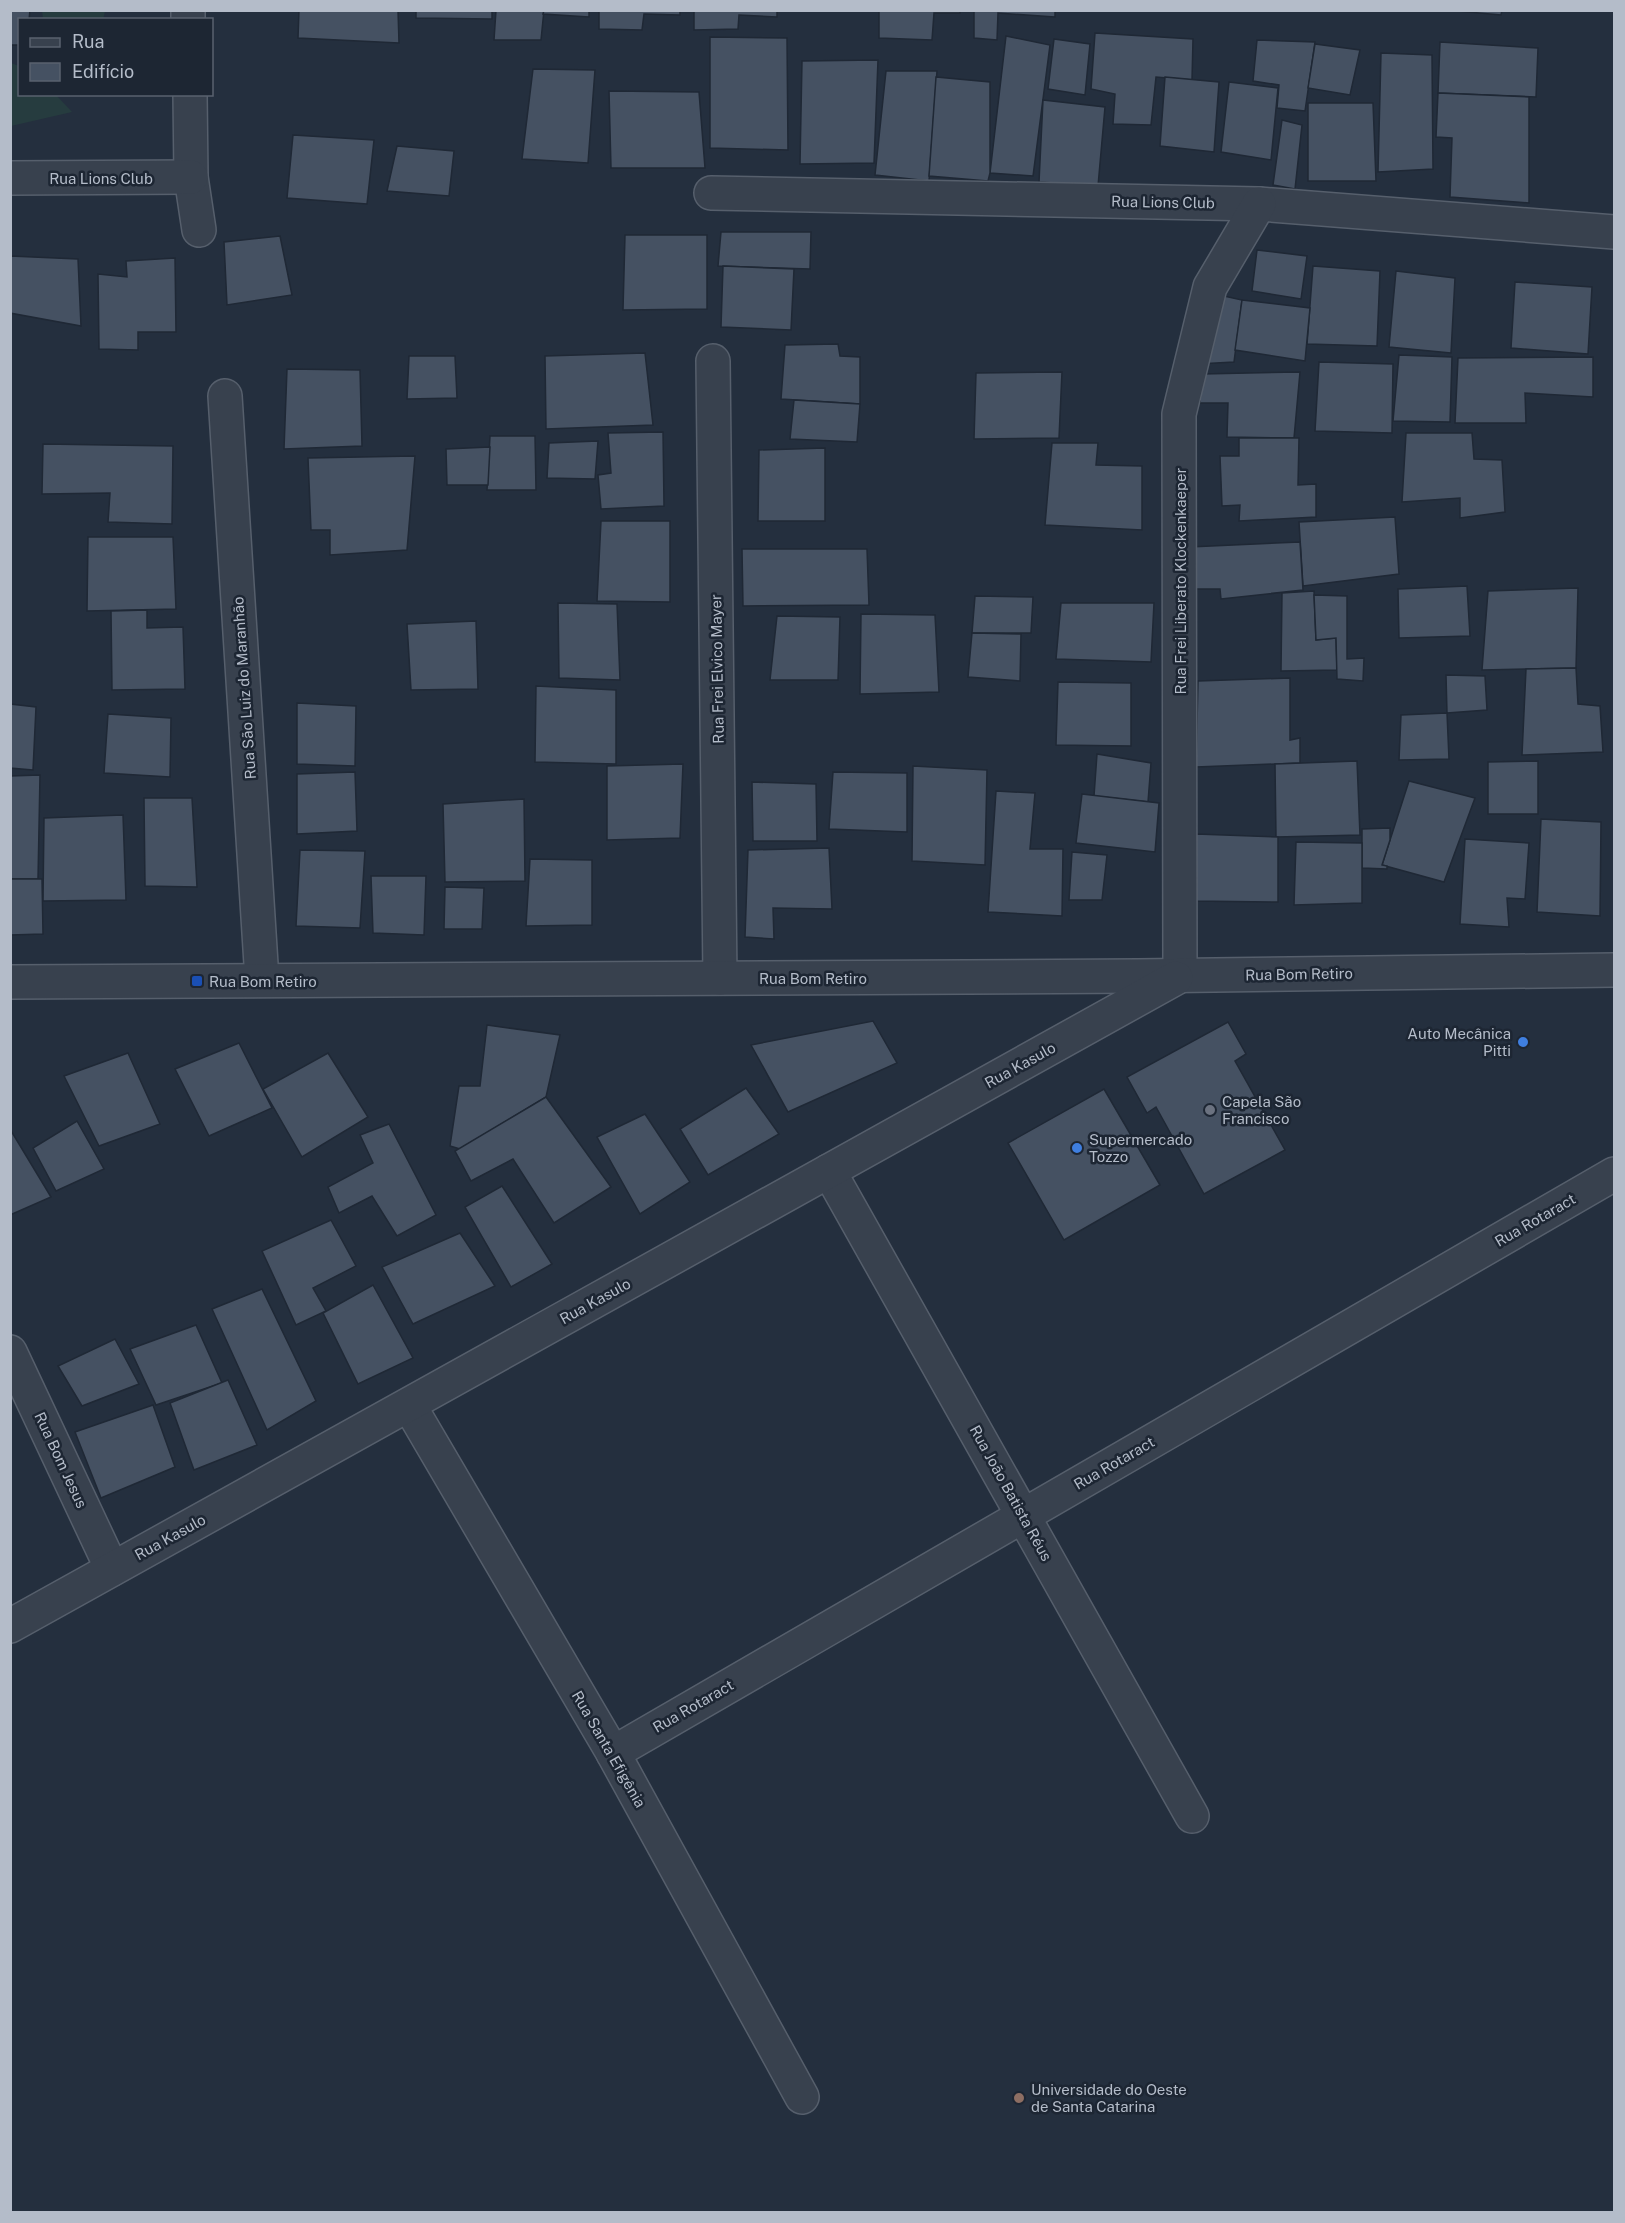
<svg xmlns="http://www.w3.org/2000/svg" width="1625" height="2223" viewBox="0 0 1625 2223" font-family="'Public Sans',sans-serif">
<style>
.green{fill:#263c3f}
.building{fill:#455162;stroke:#1f2835;stroke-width:1.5}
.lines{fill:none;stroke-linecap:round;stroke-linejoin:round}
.street-casing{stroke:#565f6c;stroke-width:36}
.street{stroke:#38414e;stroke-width:33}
.transit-dot{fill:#1a4fb4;stroke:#1d2633;stroke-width:2}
.shop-dot{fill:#3f7fe0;stroke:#1d2633;stroke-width:2}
.worship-dot{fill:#6b7280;stroke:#1d2633;stroke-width:2}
.education-dot{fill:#8d6e63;stroke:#1d2633;stroke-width:2}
.labels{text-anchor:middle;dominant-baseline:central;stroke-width:5;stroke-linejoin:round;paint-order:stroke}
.street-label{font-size:15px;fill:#b4bcc9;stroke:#1d2633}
.poi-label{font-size:15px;fill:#b4bcc9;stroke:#1d2633;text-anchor:start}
</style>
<rect width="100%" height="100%" fill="#242f3e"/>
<!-- green -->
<g class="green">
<path d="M 42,11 L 42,10 L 105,11 L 103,20 L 43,19 Z"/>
<path d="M 11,63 L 19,66 L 20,94 L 56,95 L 72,112 L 11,126 Z"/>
</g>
<!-- building -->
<g class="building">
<path d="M 10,10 L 30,10 L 29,20 L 20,20 L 20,45 L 10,45 Z"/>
<path d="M 299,10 L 398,10 L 399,43 L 298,38 Z"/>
<path d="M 416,10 L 492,10 L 492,19 L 416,18 Z"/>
<path d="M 496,10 L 544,10 L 541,40 L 494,40 Z"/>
<path d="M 544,10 L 589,10 L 589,17 L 543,14 Z"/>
<path d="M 599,10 L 680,10 L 680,15 L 644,14 L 642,30 L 599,29 Z"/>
<path d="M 694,10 L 777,10 L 777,17 L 739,15 L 738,29 L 694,30 Z"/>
<path d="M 879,10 L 960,10 L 960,13 L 934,13 L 932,40 L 879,38 Z"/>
<path d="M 974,10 L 1055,10 L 1055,17 L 998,13 L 997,40 L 974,38 Z"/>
<path d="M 1446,10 L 1502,10 L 1501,15 Z"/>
<path d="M 1095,33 L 1193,39 L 1192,80 L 1156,77 L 1151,125 L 1113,124 L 1115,94 L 1091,89 Z"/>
<path d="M 1006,36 L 1050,45 L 1033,176 L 990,173 Z"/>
<path d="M 710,37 L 787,38 L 788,150 L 710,148 Z"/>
<path d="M 1054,39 L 1090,44 L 1085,95 L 1048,89 Z"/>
<path d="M 1257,40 L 1315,42 L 1305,111 L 1277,108 L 1279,85 L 1253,81 Z"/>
<path d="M 1440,42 L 1538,48 L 1536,97 L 1438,93 Z"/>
<path d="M 1315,44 L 1360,50 L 1350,95 L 1308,88 Z"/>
<path d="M 1381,53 L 1432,55 L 1433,169 L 1378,172 Z"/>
<path d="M 878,60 L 874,163 L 800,164 L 802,61 Z"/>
<path d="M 533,69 L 595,70 L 588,163 L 522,159 Z"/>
<path d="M 886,71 L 937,71 L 929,181 L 875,175 Z"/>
<path d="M 936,77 L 990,82 L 990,173 L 988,181 L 929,176 Z"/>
<path d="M 1165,77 L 1219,82 L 1214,152 L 1160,146 Z"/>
<path d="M 1229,82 L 1278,88 L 1271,160 L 1221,152 Z"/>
<path d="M 609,91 L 699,92 L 705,168 L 611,168 Z"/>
<path d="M 1438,93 L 1529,97 L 1529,203 L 1450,197 L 1452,138 L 1436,137 Z"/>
<path d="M 1043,100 L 1105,107 L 1098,186 L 1039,182 Z"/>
<path d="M 1308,103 L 1373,103 L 1376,181 L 1308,181 Z"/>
<path d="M 1282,120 L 1302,125 L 1295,189 L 1273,185 Z"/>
<path d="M 293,135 L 374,140 L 367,204 L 287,198 Z"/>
<path d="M 397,146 L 454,151 L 449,196 L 387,191 Z"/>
<path d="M 721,232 L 811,232 L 810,269 L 718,266 Z"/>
<path d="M 625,235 L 707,235 L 707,309 L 623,310 Z"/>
<path d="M 280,236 L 292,295 L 227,305 L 224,242 Z"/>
<path d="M 1257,250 L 1307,256 L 1301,299 L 1252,291 Z"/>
<path d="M 10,256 L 78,259 L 81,326 L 10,313 Z"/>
<path d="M 175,258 L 176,332 L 138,332 L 138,350 L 99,349 L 98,274 L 127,277 L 126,261 Z"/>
<path d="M 723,266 L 794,269 L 791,330 L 721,327 Z"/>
<path d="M 1313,266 L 1380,271 L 1377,346 L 1307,344 Z"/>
<path d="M 1396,271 L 1455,278 L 1451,353 L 1389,347 Z"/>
<path d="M 1515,282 L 1592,287 L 1588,354 L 1511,348 Z"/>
<path d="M 1215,294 L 1242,300 L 1234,362 L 1198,364 Z"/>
<path d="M 1242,300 L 1310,308 L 1305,361 L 1235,350 Z"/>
<path d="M 838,344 L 840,356 L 860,357 L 860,404 L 781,399 L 785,345 Z"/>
<path d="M 645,353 L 653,425 L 546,429 L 545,356 Z"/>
<path d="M 1399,355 L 1452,357 L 1450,422 L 1393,421 Z"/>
<path d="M 409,356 L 455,356 L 457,398 L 407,399 Z"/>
<path d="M 1593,357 L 1593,397 L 1525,393 L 1526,423 L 1455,423 L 1458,358 Z"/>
<path d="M 1319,362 L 1393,364 L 1392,433 L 1315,431 Z"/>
<path d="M 287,369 L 360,370 L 362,446 L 284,449 Z"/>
<path d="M 1062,372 L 1059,438 L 974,439 L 976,373 Z"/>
<path d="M 1300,372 L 1294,438 L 1227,437 L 1228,403 L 1200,403 L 1202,374 Z"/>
<path d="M 794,400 L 860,404 L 857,442 L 790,439 Z"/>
<path d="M 663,432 L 664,506 L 601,509 L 598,475 L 611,473 L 608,433 Z"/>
<path d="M 1406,433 L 1472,433 L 1474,459 L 1502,460 L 1505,512 L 1460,518 L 1460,498 L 1402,502 Z"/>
<path d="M 490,436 L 535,436 L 536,490 L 487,490 Z"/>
<path d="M 1239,438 L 1299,438 L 1298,485 L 1316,484 L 1316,517 L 1239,521 L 1240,505 L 1222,506 L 1220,456 L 1239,456 Z"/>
<path d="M 598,441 L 595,479 L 547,478 L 549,443 Z"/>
<path d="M 1052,443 L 1098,443 L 1096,465 L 1142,466 L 1142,530 L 1045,525 Z"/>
<path d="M 43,444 L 173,446 L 172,524 L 108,522 L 110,493 L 42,494 Z"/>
<path d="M 490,447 L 488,485 L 447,485 L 446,449 Z"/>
<path d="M 825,448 L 825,521 L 758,521 L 759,450 Z"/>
<path d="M 415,456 L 407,550 L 330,555 L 330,530 L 311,530 L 308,458 Z"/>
<path d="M 1395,517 L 1399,574 L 1303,586 L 1299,522 Z"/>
<path d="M 601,521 L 670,521 L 670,602 L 597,601 Z"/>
<path d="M 88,537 L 173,537 L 176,609 L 87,611 Z"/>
<path d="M 1300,542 L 1303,590 L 1221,599 L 1220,589 L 1191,589 L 1189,547 Z"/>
<path d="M 742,549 L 867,549 L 869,605 L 743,606 Z"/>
<path d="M 1467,586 L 1470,636 L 1399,638 L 1398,589 Z"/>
<path d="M 1578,588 L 1576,668 L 1482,670 L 1488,591 Z"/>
<path d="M 1314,591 L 1316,640 L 1336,638 L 1337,670 L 1281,671 L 1282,593 Z"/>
<path d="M 1314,595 L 1347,596 L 1347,659 L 1364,658 L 1363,681 L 1337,679 L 1336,638 L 1316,640 Z"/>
<path d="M 975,596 L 1033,597 L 1031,633 L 972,633 Z"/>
<path d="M 558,603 L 617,604 L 620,680 L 559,678 Z"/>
<path d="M 1061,603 L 1154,603 L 1151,662 L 1056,659 Z"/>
<path d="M 147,610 L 147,628 L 183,627 L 185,689 L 112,690 L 111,611 Z"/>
<path d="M 861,614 L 935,615 L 939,692 L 860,694 Z"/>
<path d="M 777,616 L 840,617 L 838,680 L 770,680 Z"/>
<path d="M 476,621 L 478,689 L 411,690 L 407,624 Z"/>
<path d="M 972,633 L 1021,634 L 1020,681 L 968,677 Z"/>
<path d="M 1576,668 L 1578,704 L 1600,706 L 1603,752 L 1522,755 L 1526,669 Z"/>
<path d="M 1446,675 L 1485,676 L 1487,710 L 1447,713 Z"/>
<path d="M 1290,678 L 1290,740 L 1300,738 L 1300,763 L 1196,767 L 1198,681 Z"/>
<path d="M 1058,682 L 1131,683 L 1131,746 L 1056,745 Z"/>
<path d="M 536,686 L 616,690 L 616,764 L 535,762 Z"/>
<path d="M 297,703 L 356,706 L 355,766 L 297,764 Z"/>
<path d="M 10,704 L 36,707 L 33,770 L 10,768 Z"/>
<path d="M 1447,713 L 1449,759 L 1399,760 L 1401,715 Z"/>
<path d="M 108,714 L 171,718 L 170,777 L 104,773 Z"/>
<path d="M 1097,754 L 1151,763 L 1148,802 L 1094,796 Z"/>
<path d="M 1357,761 L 1360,835 L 1276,837 L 1275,764 Z"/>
<path d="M 1538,761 L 1538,814 L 1488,814 L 1488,762 Z"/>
<path d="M 683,764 L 680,838 L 607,840 L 607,766 Z"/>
<path d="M 913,766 L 987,770 L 985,865 L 912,861 Z"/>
<path d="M 355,772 L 357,831 L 297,834 L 297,774 Z"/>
<path d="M 833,772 L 907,773 L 907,832 L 829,829 Z"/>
<path d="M 40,775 L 38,879 L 10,879 L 10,776 Z"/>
<path d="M 1409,781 L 1475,798 L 1444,882 L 1382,865 Z"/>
<path d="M 752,782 L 816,784 L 817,841 L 753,841 Z"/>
<path d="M 996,791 L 1035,793 L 1030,849 L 1063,849 L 1062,916 L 988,912 Z"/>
<path d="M 1082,794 L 1159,803 L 1155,852 L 1076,843 Z"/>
<path d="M 144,798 L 192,798 L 197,887 L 145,886 Z"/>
<path d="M 524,799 L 525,881 L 445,882 L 443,804 Z"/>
<path d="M 123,815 L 126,900 L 43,901 L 44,818 Z"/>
<path d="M 1541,819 L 1601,822 L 1600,916 L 1537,912 Z"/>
<path d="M 1390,828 L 1390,840 L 1382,865 L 1387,866 L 1387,869 L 1362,868 L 1362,829 Z"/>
<path d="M 1196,834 L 1278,837 L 1278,902 L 1193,901 Z"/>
<path d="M 1465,839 L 1529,843 L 1525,899 L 1507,898 L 1509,927 L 1460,924 Z"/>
<path d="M 1296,842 L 1362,843 L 1362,903 L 1294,905 Z"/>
<path d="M 829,848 L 832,909 L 773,908 L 774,939 L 745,937 L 748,850 Z"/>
<path d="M 300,850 L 365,851 L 360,928 L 296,926 Z"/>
<path d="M 1072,852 L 1107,855 L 1102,900 L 1069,900 Z"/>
<path d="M 530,859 L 592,860 L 592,925 L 526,926 Z"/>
<path d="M 371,876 L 426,876 L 424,935 L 373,933 Z"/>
<path d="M 10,879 L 42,879 L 43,934 L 10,935 Z"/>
<path d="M 445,887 L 484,888 L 482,929 L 444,929 Z"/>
<path d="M 873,1021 L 897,1063 L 788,1112 L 751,1045 Z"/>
<path d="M 1228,1022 L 1246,1054 L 1235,1061 L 1285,1150 L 1204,1194 L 1156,1107 L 1147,1113 L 1127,1077 Z"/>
<path d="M 487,1025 L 560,1035 L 546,1097 L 460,1149 L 450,1146 L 459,1086 L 480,1086 Z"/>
<path d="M 239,1043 L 272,1108 L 209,1136 L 175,1069 Z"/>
<path d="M 128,1053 L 160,1124 L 99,1146 L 64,1076 Z"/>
<path d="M 328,1053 L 368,1117 L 302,1157 L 263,1089 Z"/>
<path d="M 746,1088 L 779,1134 L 708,1175 L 680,1129 Z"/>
<path d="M 1104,1089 L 1160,1185 L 1064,1240 L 1008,1143 Z"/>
<path d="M 546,1097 L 611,1187 L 554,1223 L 513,1159 L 471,1181 L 455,1151 Z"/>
<path d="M 645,1114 L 690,1182 L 640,1214 L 597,1137 Z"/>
<path d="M 77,1121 L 104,1169 L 56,1191 L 33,1148 Z"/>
<path d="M 389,1124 L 436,1215 L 397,1236 L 372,1196 L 339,1213 L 328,1187 L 373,1163 L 360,1135 Z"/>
<path d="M 10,1129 L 51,1197 L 10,1215 Z"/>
<path d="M 502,1186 L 552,1264 L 511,1287 L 465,1207 Z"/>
<path d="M 331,1220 L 356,1266 L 313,1288 L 326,1311 L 296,1325 L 262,1251 Z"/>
<path d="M 460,1233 L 495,1286 L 413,1324 L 382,1267 Z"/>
<path d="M 373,1285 L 413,1358 L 358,1384 L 323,1313 Z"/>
<path d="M 262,1289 L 316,1401 L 267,1430 L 212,1309 Z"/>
<path d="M 196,1325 L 222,1383 L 156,1405 L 130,1349 Z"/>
<path d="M 115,1339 L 139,1384 L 82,1406 L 58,1366 Z"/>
<path d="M 228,1380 L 257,1445 L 194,1470 L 170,1403 Z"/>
<path d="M 153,1405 L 175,1467 L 101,1498 L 75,1432 Z"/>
</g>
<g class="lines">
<!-- street casing -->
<g class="street-casing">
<g id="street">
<path d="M 188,10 L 188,20"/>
<path d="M 190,94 L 191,177 L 199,230"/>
<path d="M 10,178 L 191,177"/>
<path d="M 711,193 L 1259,204 L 1614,232"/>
<path d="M 713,361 L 720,978"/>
<path d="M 225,396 L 262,980"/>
<path d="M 1180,976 L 1179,414 L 1210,287 L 1259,204"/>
<path d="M 10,982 L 1138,976 L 1614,970"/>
<path d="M 829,1171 L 1192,1816"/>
<path d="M 10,1352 L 112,1569"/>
<path d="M 409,1405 L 613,1753 L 802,2097"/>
<path d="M 10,1626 L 1176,978"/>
<path d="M 613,1753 L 1614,1174"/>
</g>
</g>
<!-- street -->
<use href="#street" class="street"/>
</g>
<!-- markers -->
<rect class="transit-dot" x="191" y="975" width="12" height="12" rx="3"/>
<g class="shop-dot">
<circle cx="1523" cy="1042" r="6"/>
<circle cx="1077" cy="1148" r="6"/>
</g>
<circle class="worship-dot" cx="1210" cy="1110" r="6"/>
<circle class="education-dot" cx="1019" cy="2098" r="6"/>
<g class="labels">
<!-- street labels -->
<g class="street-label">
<text x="101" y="178">Rua Lions Club</text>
<text transform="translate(1163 202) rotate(1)">Rua Lions Club</text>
<text transform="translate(1180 581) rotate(-90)">Rua Frei Liberato Klockenkaeper</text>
<text transform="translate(717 669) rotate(-91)">Rua Frei Elvico Mayer</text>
<text transform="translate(244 688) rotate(-94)">Rua São Luiz do Maranhão</text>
<text transform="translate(1299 974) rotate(-1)">Rua Bom Retiro</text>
<text x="813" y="978">Rua Bom Retiro</text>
<text transform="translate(1020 1065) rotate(-29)">Rua Kasulo</text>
<text transform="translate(1535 1220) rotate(-30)">Rua Rotaract</text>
<text transform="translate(595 1301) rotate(-29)">Rua Kasulo</text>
<text transform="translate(61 1460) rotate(65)">Rua Bom Jesus</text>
<text transform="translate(1114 1463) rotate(-30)">Rua Rotaract</text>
<text transform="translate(1011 1493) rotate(61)">Rua João Batista Réus</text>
<text transform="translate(170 1537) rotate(-29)">Rua Kasulo</text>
<text transform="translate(693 1706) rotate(-30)">Rua Rotaract</text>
<text transform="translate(609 1749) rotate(60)">Rua Santa Efigênia</text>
</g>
<!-- poi labels -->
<g class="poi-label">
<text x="209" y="981">Rua Bom Retiro</text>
<text x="1511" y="1033" text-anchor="end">Auto Mecânica<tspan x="1511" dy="17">Pitti</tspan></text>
<text x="1222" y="1101">Capela São<tspan x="1222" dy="17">Francisco</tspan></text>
<text x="1089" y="1139">Supermercado<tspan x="1089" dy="17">Tozzo</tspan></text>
<text x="1031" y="2089">Universidade do Oeste<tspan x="1031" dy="17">de Santa Catarina</tspan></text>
</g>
</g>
<!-- border -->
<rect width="1625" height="2223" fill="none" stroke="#b4bcc9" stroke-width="24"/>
<!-- legend -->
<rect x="18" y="18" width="195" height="78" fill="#1d2633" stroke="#59626f" stroke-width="1.5"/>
<rect x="30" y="38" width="30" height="9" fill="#38414e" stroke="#59626f" stroke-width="1.5"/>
<text x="72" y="48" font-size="18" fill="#b4bcc9">Rua</text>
<rect x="30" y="63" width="30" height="18" fill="#455162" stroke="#59626f" stroke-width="1.5"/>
<text x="72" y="78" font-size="18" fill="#b4bcc9">Edifício</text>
</svg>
